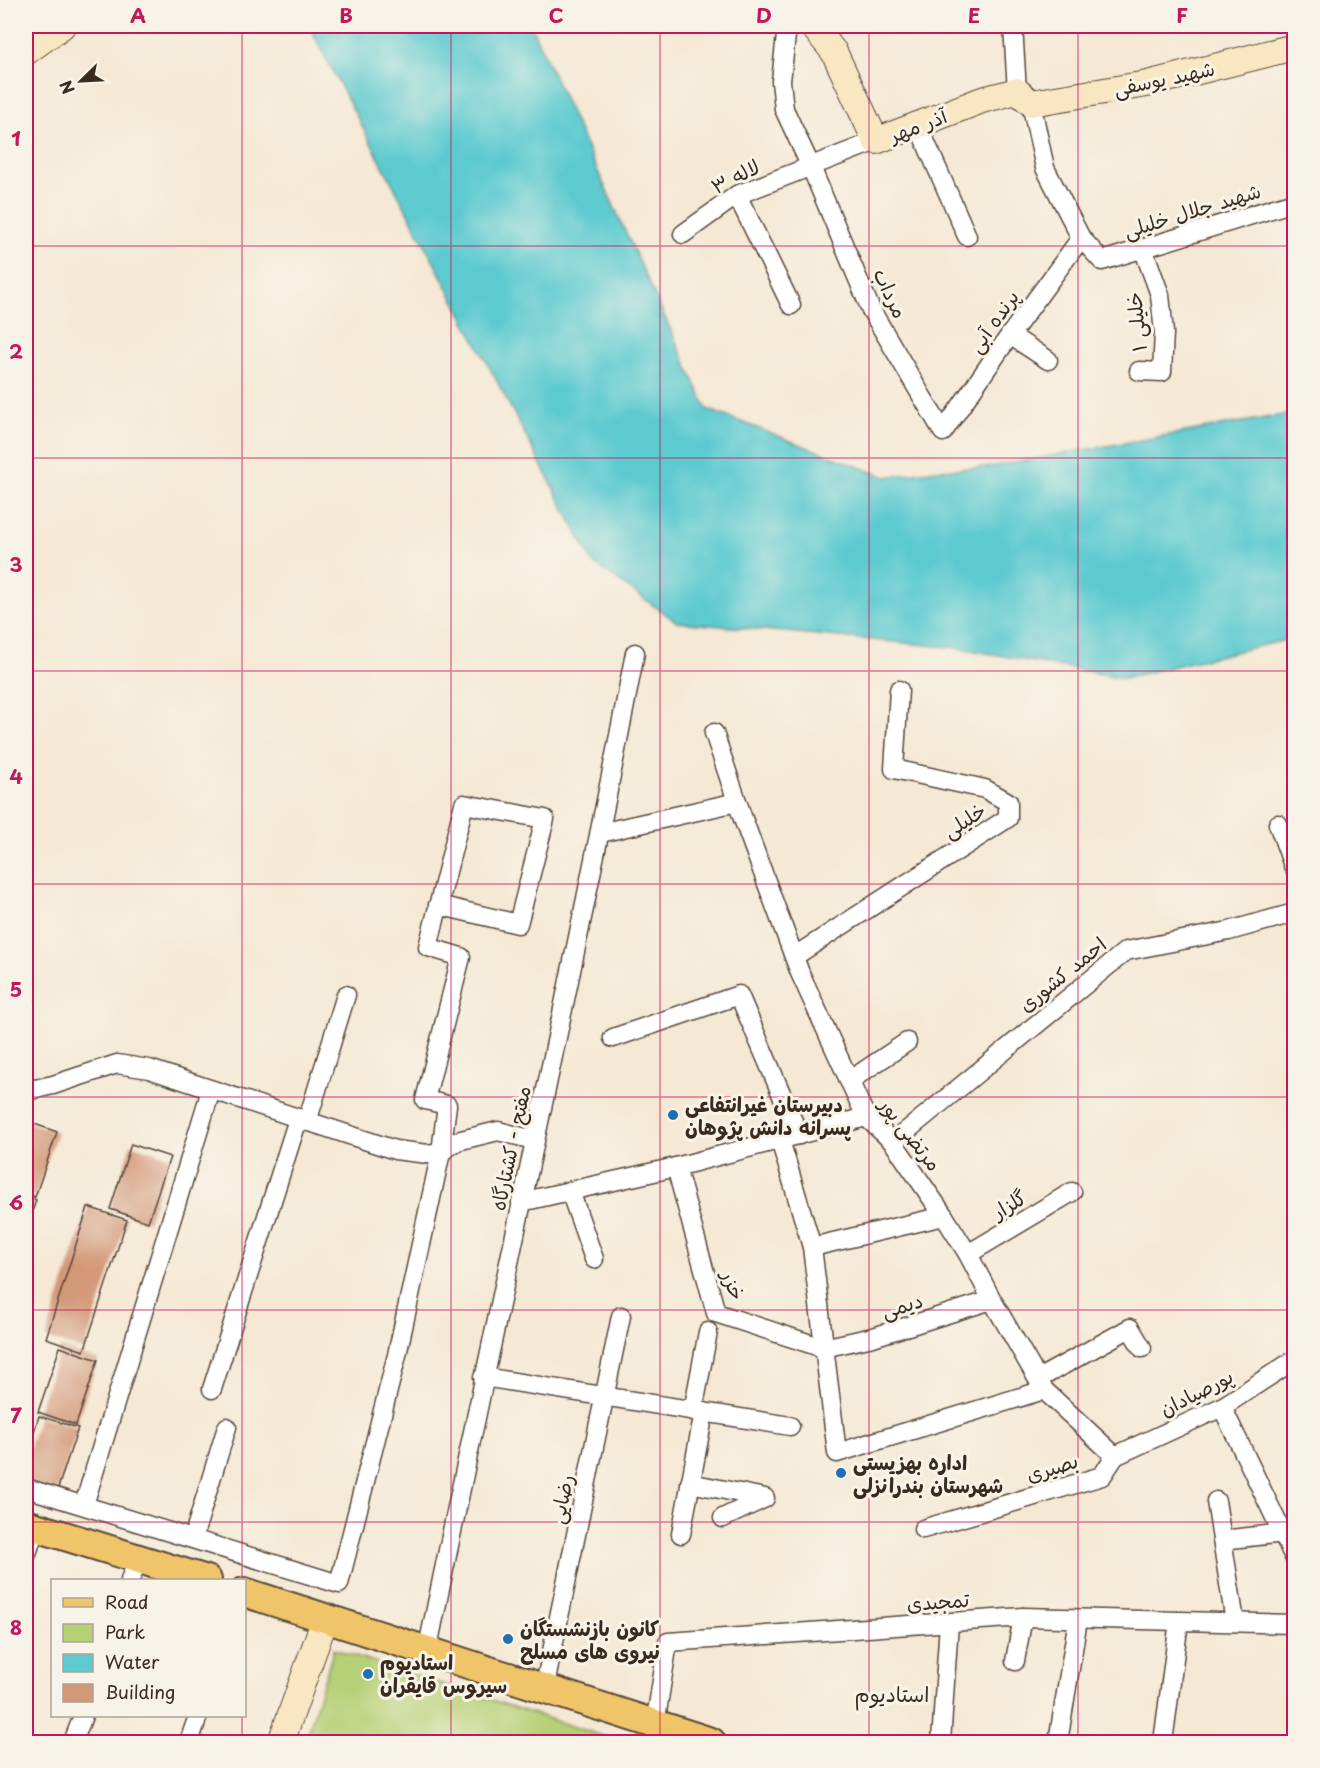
<svg xmlns="http://www.w3.org/2000/svg" width="1320" height="1768" viewBox="0 0 1320 1768" font-family="'Playpen Sans','Playpen Sans Arabic',sans-serif">
<style>
.green{fill:#b6d075;stroke:#787d4a;stroke-width:1.5}
.water{fill:#5dcad0;stroke:#4c7a77;stroke-width:1.5}
.building{fill:#d39878}
.lines{fill:none;stroke-linecap:round;stroke-linejoin:round}
.street-casing{stroke:#574639;stroke-width:21}
.secondary-casing{stroke:#574639;stroke-width:28}
.primary-casing{stroke:#574639;stroke-width:32}
.street{stroke:#fff;stroke-width:18}
.secondary{stroke:#f9e7c3;stroke-width:26}
.primary{stroke:#f0c469;stroke-width:28}
.grid{fill:none;stroke:#c2185b;stroke-width:1.5;stroke-opacity:0.55}
.poi-dot{fill:#1f6fb2;stroke:#f7f3e8;stroke-width:2}
.labels{text-anchor:middle;dominant-baseline:central;stroke-width:6;stroke-linejoin:round;paint-order:stroke}
.street-label{font-size:20px;fill:#3b2a1e;stroke:#f7f3e8}
.poi-label{font-size:20px;font-weight:bold;fill:#3b2a1e;stroke:#f7f3e8;text-anchor:start}
.neighbourhood-label{font-size:21px;fill:#3b2a1e;stroke:#f7f3e8}
.neatline{fill:none;stroke:#c2185b;stroke-width:2}
.grid-label{font-size:20px;text-anchor:middle;font-weight:bold;fill:#c2185b}
</style>
<rect width="100%" height="100%" fill="#f7f3e8"/>
<filter id="ink" filterUnits="userSpaceOnUse"><feTurbulence type="fractalNoise" baseFrequency=".0167" numOctaves="2"/><feDisplacementMap in="SourceGraphic" scale="12" xChannelSelector="R" yChannelSelector="G"/><feConvolveMatrix kernelMatrix="1 2 1 2 8 2 1 2 1" color-interpolation-filters="sRGB"/></filter>
<filter id="wash" filterUnits="userSpaceOnUse"><feTurbulence type="fractalNoise" baseFrequency=".008" numOctaves="4" result="noise"/><feDisplacementMap in="SourceGraphic" scale="24" xChannelSelector="R" yChannelSelector="G"/><feGaussianBlur stdDeviation="1.35" result="paint"/><feColorMatrix in="noise" values="0 0 0 0 0 0 0 0 0 0 0 0 0 0 0 0 0 1.4 0 .05"/><feComposite in="paint" operator="in"/></filter>
<g filter="url(#wash)">
<rect width="100%" height="100%" fill="#f5e8d4"/>
<!-- green -->
<path class="green" d="M 334,1649 L 621,1742 L 305,1742 Z"/>
<!-- water -->
<path class="water" d="M 309,26 L 531,26 L 707,409 L 886,477 L 936,470 L 988,467 L 1294,413 L 1294,638 L 1124,678 L 959,648 L 677,622 L 593,563 Z"/>
<g id="blocks">
<!-- building -->
<g class="building">
<path d="M 26,1121 L 57,1132 L 35,1197 L 26,1194 Z"/>
<path d="M 131,1144 L 170,1157 L 148,1222 L 110,1209 Z"/>
<path d="M 26,1196 L 36,1200 L 26,1231 Z"/>
<path d="M 88,1207 L 127,1220 L 84,1351 L 46,1338 Z"/>
<path d="M 60,1347 L 98,1360 L 76,1425 L 38,1412 Z"/>
<path d="M 39,1416 L 78,1428 L 56,1494 L 26,1483 L 26,1457 Z"/>
</g>
</g>
</g>
<g filter="url(#ink)">
<use href="#blocks" fill-opacity="0" stroke="#574639" stroke-width="1.5"/>
<g class="lines">
<!-- street casing -->
<g class="street-casing">
<g id="street">
<path d="M 787,26 L 781,81 L 784,109 L 811,167 L 871,310 L 943,432 L 1010,335 L 1081,238"/>
<path d="M 1013,26 L 1017,91"/>
<path d="M 1031,103 L 1045,168 L 1081,238 L 1102,261 L 1294,202"/>
<path d="M 918,125 L 967,236"/>
<path d="M 737,195 L 791,305"/>
<path d="M 683,234 L 737,195 L 876,141"/>
<path d="M 1010,335 L 1048,360"/>
<path d="M 1139,371 L 1162,372 L 1164,333 L 1160,295 L 1143,248"/>
<path d="M 714,733 L 742,816 L 800,973 L 866,1117 L 893,1142 L 944,1216 L 968,1254 L 992,1300 L 1044,1390 L 1115,1456"/>
<path d="M 1278,824 L 1294,868"/>
<path d="M 600,833 L 737,802"/>
<path d="M 795,956 L 1008,818 L 1008,802 L 985,789 L 894,769 L 899,690"/>
<path d="M 613,1038 L 739,995 L 799,1135"/>
<path d="M 849,1081 L 907,1042"/>
<path d="M 26,1091 L 53,1085 L 117,1064 L 149,1069 L 395,1150 L 428,1154 L 441,1152 L 457,1141 L 498,1131 L 534,1140"/>
<path d="M 307,1122 L 346,995"/>
<path d="M 780,1140 L 812,1247 L 837,1453 L 1044,1390"/>
<path d="M 893,1142 L 1126,951 L 1229,931 L 1294,913"/>
<path d="M 676,1167 L 716,1313 L 823,1348 L 873,1337 L 992,1300"/>
<path d="M 570,1191 L 594,1259"/>
<path d="M 521,1202 L 676,1167 L 866,1117"/>
<path d="M 812,1247 L 944,1216"/>
<path d="M 968,1254 L 1072,1192"/>
<path d="M 483,1377 L 790,1426"/>
<path d="M 1038,1379 L 1130,1328 L 1142,1348"/>
<path d="M 212,1389 L 298,1119"/>
<path d="M 1222,1407 L 1294,1557"/>
<path d="M 693,1411 L 708,1332"/>
<path d="M 1115,1456 L 1222,1407 L 1294,1360"/>
<path d="M 690,1483 L 765,1498 L 723,1518"/>
<path d="M 26,1488 L 339,1584 L 397,1355 L 441,1152 L 447,1105 L 425,1100 L 461,957 L 428,947 L 464,804 L 545,819 L 518,924 L 438,905"/>
<path d="M 1216,1501 L 1235,1622"/>
<path d="M 84,1505 L 211,1090"/>
<path d="M 923,1529 L 1102,1476 L 1115,1456"/>
<path d="M 681,1534 L 704,1412"/>
<path d="M 193,1538 L 227,1427"/>
<path d="M 1222,1540 L 1284,1533"/>
<path d="M 26,1556 L 36,1527"/>
<path d="M 130,1580 L 138,1560"/>
<path d="M 427,1652 C 495,1319 571,987 635,653"/>
<path d="M 1015,1661 L 1023,1617"/>
<path d="M 544,1690 L 621,1316"/>
<path d="M 655,1725 L 668,1642 L 1023,1617 L 1294,1624"/>
<path d="M 73,1742 L 83,1716"/>
<path d="M 189,1742 L 198,1716"/>
<path d="M 941,1742 L 949,1623"/>
<path d="M 1058,1742 L 1078,1619"/>
<path d="M 1163,1742 L 1179,1621"/>
</g>
</g>
<!-- secondary casing -->
<g class="secondary-casing">
<g id="secondary">
<path d="M 813,26 L 834,52 L 876,141 L 982,100 L 1017,91 L 1031,103 L 1147,84 L 1294,47"/>
<path d="M 26,52 L 62,26"/>
<path d="M 281,1742 L 325,1619"/>
</g>
</g>
<!-- primary casing -->
<g class="primary-casing">
<g id="primary">
<path d="M 26,1524 L 207,1580"/>
<path d="M 244,1592 L 711,1742"/>
</g>
</g>
<!-- street -->
<use href="#street" class="street"/>
<!-- secondary -->
<use href="#secondary" class="secondary"/>
<!-- primary -->
<use href="#primary" class="primary"/>
</g>
</g>
<!-- grid -->
<path class="grid" d="M 242,26 L 242,1580M 451,26 L 451,1742M 660,26 L 660,1742M 869,26 L 869,1742M 1078,26 L 1078,1742M 26,246 L 1294,246M 26,458 L 1294,458M 26,671 L 1294,671M 26,884 L 1294,884M 26,1097 L 1294,1097M 26,1310 L 1294,1310M 26,1522 L 1294,1522M 242,1716 L 242,1742"/>
<!-- markers -->
<g class="poi-dot">
<circle cx="673" cy="1115" r="6"/>
<circle cx="841" cy="1473" r="6"/>
<circle cx="508" cy="1639" r="6"/>
<circle cx="368" cy="1674" r="6"/>
</g>
<g class="labels">
<!-- street labels -->
<g class="street-label">
<text transform="translate(1164 78) rotate(-12)">شهید یوسفی</text>
<text transform="translate(918 125) rotate(-21)">آذر مهر</text>
<text transform="translate(735 176) rotate(-27)">لاله ۳</text>
<text transform="translate(1192 210) rotate(-17)">شهید جلال خلیلی</text>
<text transform="translate(891 293) rotate(65)">مرداب</text>
<text transform="translate(993 321) rotate(-55)">پرنده آبی</text>
<text transform="translate(1136 322) rotate(-96)">خلیلی ۱</text>
<text transform="translate(964 820) rotate(-33)">خلیلی</text>
<text transform="translate(1062 974) rotate(-39)">احمد کشوری</text>
<text transform="translate(911 1134) rotate(52)">مرتضی پور</text>
<text transform="translate(510 1148) rotate(-78)">مفتح - کشتارگاه</text>
<text transform="translate(1009 1204) rotate(-31)">گلزار</text>
<text transform="translate(734 1285) rotate(69)">خزر</text>
<text transform="translate(902 1305) rotate(-17)">دیمی</text>
<text transform="translate(1196 1392) rotate(-27)">پورصیادان</text>
<text transform="translate(1052 1467) rotate(-17)">بصیری</text>
<text transform="translate(561 1499) rotate(-78)">رضایی</text>
<text transform="translate(938 1601) rotate(-4)">تمجیدی</text>
</g>
<!-- poi labels -->
<g class="poi-label">
<text x="685" y="1104">دبیرستان غیرانتفاعی<tspan x="685" dy="23">پسرانه دانش پژوهان</tspan></text>
<text x="853" y="1462">اداره بهزیستی<tspan x="853" dy="23">شهرستان بندرانزلی</tspan></text>
<text x="520" y="1628">کانون بازنشستگان<tspan x="520" dy="23">نیروی های مسلح</tspan></text>
<text x="380" y="1662">استادیوم<tspan x="380" dy="23">سیروس قایقران</tspan></text>
</g>
<!-- neighbourhood labels -->
<g class="neighbourhood-label">
<text x="892" y="1693">استادیوم</text>
</g>
</g>
<!-- margin -->
<rect width="1320" height="1768" fill="none" stroke="#f7f3e8" stroke-width="66"/>
<!-- legend -->
<rect x="51" y="1579" width="195" height="138" fill="#f7f3e8" stroke="#aca397" stroke-width="1.5"/>
<rect x="63" y="1598" width="30" height="9" fill="#f0c469" stroke="#aca397" stroke-width="1.5"/>
<text x="105" y="1609" font-size="18" fill="#3b2a1e">Road</text>
<rect x="63" y="1624" width="30" height="18" fill="#b6d075" stroke="#aca397" stroke-width="1.5"/>
<text x="105" y="1639" font-size="18" fill="#3b2a1e">Park</text>
<rect x="63" y="1654" width="30" height="18" fill="#5dcad0" stroke="#aca397" stroke-width="1.5"/>
<text x="105" y="1669" font-size="18" fill="#3b2a1e">Water</text>
<rect x="63" y="1684" width="30" height="18" fill="#d39878" stroke="#aca397" stroke-width="1.5"/>
<text x="105" y="1699" font-size="18" fill="#3b2a1e">Building</text>
<!-- north arrow -->
<g transform="translate(81 81) rotate(246)" stroke="#f7f3e8" stroke-width="4.5" paint-order="stroke">
<path d="M0-4.5L10 22L0 15L-10 22Z" fill="#3b2a1e"/>
<text y="-9" font-size="16" font-weight="bold" text-anchor="middle" fill="#3b2a1e">N</text>
</g>
<rect x="33" y="33" width="1254" height="1702" class="neatline"/>
<g class="grid-label">
<text x="138" y="23">A</text>
<text x="346" y="23">B</text>
<text x="556" y="23">C</text>
<text x="764" y="23">D</text>
<text x="974" y="23">E</text>
<text x="1182" y="23">F</text>
<text x="16" y="146">1</text>
<text x="16" y="359">2</text>
<text x="16" y="572">3</text>
<text x="16" y="784">4</text>
<text x="16" y="997">5</text>
<text x="16" y="1210">6</text>
<text x="16" y="1423">7</text>
<text x="16" y="1635">8</text>
</g>
</svg>
